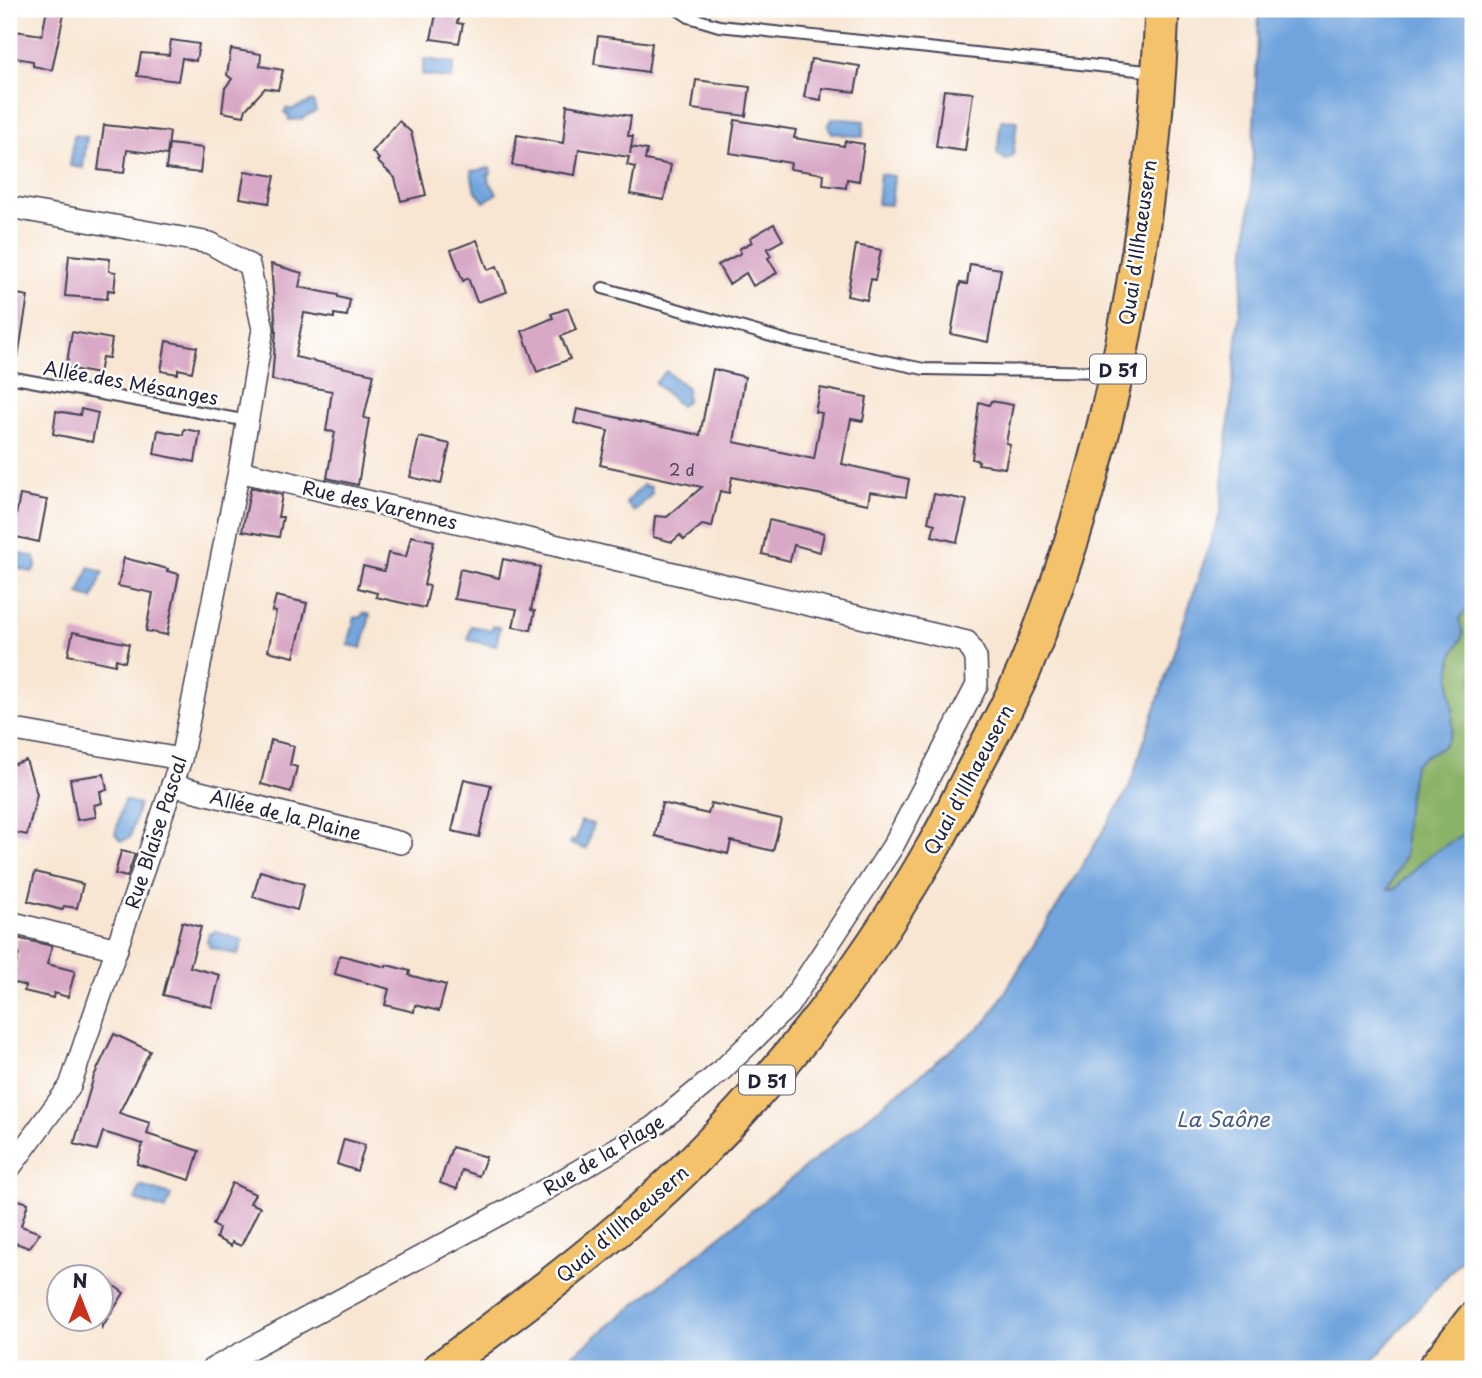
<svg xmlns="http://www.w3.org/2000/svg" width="1482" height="1378" viewBox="0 0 1482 1378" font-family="'Playpen Sans',sans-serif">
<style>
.forest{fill:#8ab268;stroke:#566a52;stroke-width:2}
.water{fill:#71a4dd;stroke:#4a638c;stroke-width:2}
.building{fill:#d8a8c6}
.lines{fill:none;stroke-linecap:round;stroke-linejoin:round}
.service-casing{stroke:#423f52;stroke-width:14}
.minor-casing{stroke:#423f52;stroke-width:24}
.primary-casing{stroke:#423f52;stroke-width:37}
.service{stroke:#fff;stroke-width:10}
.minor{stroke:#fff;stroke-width:21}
.primary{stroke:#f4c26a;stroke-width:33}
.labels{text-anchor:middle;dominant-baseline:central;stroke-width:5;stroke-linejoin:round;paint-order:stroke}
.number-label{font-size:16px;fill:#50445e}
.shield{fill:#fff;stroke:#646476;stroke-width:2}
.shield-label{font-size:18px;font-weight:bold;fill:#22223b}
.street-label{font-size:19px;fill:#22223b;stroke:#fff}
.water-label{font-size:21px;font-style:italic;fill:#465c84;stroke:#fff}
</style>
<rect width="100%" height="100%" fill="#fff"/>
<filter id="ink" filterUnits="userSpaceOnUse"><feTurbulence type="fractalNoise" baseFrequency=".0143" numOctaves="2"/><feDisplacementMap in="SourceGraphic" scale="14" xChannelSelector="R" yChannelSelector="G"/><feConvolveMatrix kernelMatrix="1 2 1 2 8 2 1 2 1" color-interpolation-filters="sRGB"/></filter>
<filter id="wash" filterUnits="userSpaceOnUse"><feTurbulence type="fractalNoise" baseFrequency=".00686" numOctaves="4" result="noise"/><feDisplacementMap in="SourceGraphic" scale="28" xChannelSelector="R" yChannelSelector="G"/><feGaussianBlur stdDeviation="1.57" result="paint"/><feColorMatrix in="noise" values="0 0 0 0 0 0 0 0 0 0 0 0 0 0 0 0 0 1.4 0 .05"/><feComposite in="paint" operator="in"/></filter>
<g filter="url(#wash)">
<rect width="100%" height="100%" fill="#f8e6d3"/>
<!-- forest -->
<path class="forest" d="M 1473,600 L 1473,829 L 1428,856 L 1395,889 L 1388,889 L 1405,856 L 1405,819 L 1414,765 L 1425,756 L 1441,748 L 1448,739 L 1452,730 L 1453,711 L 1450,689 L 1452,656 L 1463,635 L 1459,619 Z"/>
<!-- water -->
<g class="water">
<path d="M 1259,9 L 1473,9 L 1473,600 L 1459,619 L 1463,635 L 1452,657 L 1450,689 L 1453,711 L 1452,730 L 1448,739 L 1441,748 L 1425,756 L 1414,765 L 1405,819 L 1405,856 L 1388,889 L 1395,889 L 1428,856 L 1473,829 L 1473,1246 L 1366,1369 L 555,1369 L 988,1020 L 1128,790 L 1220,513 L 1251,198 Z"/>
<path d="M 424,59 L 454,63 L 452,79 L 422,75 Z"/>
<path d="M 313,101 L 316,111 L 301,119 L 289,120 L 288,115 L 284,112 L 287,108 L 290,110 Z"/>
<path d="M 833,118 L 864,121 L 863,137 L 832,133 L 828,126 Z"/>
<path d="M 1001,120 L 1017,121 L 1013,156 L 1006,160 L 997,154 Z"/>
<path d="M 74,135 L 87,137 L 83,168 L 70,166 Z"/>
<path d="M 490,168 L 491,174 L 487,175 L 489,181 L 497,193 L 484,202 L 474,188 L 471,171 Z"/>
<path d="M 880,174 L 894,176 L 891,205 L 877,204 Z"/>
<path d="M 666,371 L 687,388 L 687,400 L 680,406 L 655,383 Z"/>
<path d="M 643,485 L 651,487 L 652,494 L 634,512 L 626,503 Z"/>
<path d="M 9,551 L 35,557 L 36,567 L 32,572 L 9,566 Z"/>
<path d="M 89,567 L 103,572 L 93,599 L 79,594 Z"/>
<path d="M 363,613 L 370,615 L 362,648 L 348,645 L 355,617 L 361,618 Z"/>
<path d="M 471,626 L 491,630 L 493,626 L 500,627 L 496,646 L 468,640 Z"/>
<path d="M 124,800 L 139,804 L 130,838 L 121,841 L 115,834 Z"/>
<path d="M 581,821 L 593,824 L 586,849 L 570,844 L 572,840 L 576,841 Z"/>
<path d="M 214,931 L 243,940 L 238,955 L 209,947 L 210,943 L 207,942 L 209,933 L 213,934 Z"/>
<path d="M 140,1186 L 171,1195 L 166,1210 L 135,1200 Z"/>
</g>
<g id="blocks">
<!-- building -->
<g class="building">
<path d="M 47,9 L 65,9 L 52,70 L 33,66 L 33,61 L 10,57 L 14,31 L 42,35 Z"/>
<path d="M 437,9 L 460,9 L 457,23 L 463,24 L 459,43 L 431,39 Z"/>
<path d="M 598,36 L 652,43 L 648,72 L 594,64 Z"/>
<path d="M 171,40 L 199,44 L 196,61 L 182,58 L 178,81 L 137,76 L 141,53 L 169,55 Z"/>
<path d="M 231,49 L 261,54 L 260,66 L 283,70 L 278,90 L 265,88 L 246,109 L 244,116 L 222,112 L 225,88 L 232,79 L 227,75 Z"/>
<path d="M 811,59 L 860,66 L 855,92 L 822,88 L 821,100 L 804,97 Z"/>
<path d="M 696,80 L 750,87 L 746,116 L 692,109 Z"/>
<path d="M 944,90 L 973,93 L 965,151 L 936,147 Z"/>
<path d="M 567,105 L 631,116 L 628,136 L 633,136 L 630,154 L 631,147 L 647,150 L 645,160 L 671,165 L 664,200 L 630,194 L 635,167 L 627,165 L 629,157 L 579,149 L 575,175 L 512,165 L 517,135 L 563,143 Z"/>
<path d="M 735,120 L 796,130 L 794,138 L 844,146 L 845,141 L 864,144 L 859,181 L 847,179 L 846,188 L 823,185 L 824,174 L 790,169 L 791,163 L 730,153 Z"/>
<path d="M 399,121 L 411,132 L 426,195 L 401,201 L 395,178 L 377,161 L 379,159 L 372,152 Z"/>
<path d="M 104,125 L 170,132 L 167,155 L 127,150 L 124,173 L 98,170 Z"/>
<path d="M 169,144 L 203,148 L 200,173 L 166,169 Z"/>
<path d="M 245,171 L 275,176 L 269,203 L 240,198 Z"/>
<path d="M 774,224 L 783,240 L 767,249 L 771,256 L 768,258 L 777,273 L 753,286 L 746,273 L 729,284 L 718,265 L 741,253 L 739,249 L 752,242 L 750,238 Z"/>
<path d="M 477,240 L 488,270 L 497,266 L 507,292 L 477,302 L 468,278 L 463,281 L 451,250 Z"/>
<path d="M 856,245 L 881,250 L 875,280 L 871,279 L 867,300 L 847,296 Z"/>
<path d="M 69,255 L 110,259 L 109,271 L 116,272 L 114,291 L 108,290 L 107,299 L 65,296 Z"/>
<path d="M 271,264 L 302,273 L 299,287 L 338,295 L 338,297 L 350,300 L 347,316 L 334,314 L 334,318 L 304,313 L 295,357 L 374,374 L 364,418 L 369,419 L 358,485 L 327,478 L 335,432 L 326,431 L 332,391 L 272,380 L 276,331 Z"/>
<path d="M 970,264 L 1001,269 L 988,342 L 951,334 L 960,283 L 967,284 Z"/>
<path d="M 12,293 L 28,296 L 18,357 L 9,356 L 9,315 Z"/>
<path d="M 568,308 L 576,330 L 561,336 L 570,359 L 537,372 L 522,331 L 553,318 L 551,314 Z"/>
<path d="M 72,332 L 112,339 L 109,358 L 102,357 L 99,374 L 66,368 Z"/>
<path d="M 166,341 L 197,347 L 192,372 L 178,369 L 178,374 L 161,371 Z"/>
<path d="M 713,369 L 745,377 L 734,442 L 814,459 L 822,413 L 815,412 L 820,388 L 867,397 L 863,421 L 851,419 L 842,464 L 909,479 L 906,497 L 870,492 L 868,504 L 732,477 L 729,493 L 720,491 L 712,527 L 702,525 L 684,540 L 680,535 L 672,542 L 653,537 L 655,516 L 667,517 L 702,487 L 600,465 L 608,431 L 574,423 L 577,409 L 700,435 Z"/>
<path d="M 991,401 L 1013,405 L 1006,443 L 1010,444 L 1005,468 L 978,464 L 979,461 L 972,459 L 979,402 L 989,405 Z"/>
<path d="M 81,409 L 98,413 L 92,442 L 53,434 L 56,411 L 80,415 Z"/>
<path d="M 184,429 L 200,432 L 195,462 L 154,454 L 158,430 L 183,435 Z"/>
<path d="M 419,437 L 450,444 L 441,484 L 410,477 Z"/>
<path d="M 251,487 L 282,495 L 278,517 L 283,517 L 279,537 L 242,531 Z"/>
<path d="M 934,494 L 967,500 L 957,542 L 932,536 L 935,524 L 928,522 Z"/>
<path d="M 20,495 L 47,500 L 39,542 L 12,536 Z"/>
<path d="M 769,520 L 824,533 L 820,552 L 794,545 L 790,561 L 762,554 Z"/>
<path d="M 411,536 L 434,541 L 424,585 L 430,586 L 425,608 L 376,597 L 377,593 L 358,588 L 363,566 L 384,571 L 388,553 L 406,557 Z"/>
<path d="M 124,558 L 168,569 L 167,571 L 179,574 L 167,635 L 146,631 L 153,593 L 118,586 Z"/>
<path d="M 503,559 L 540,567 L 531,610 L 535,611 L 531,630 L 513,627 L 517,609 L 454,599 L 460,569 L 499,578 Z"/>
<path d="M 276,596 L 307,603 L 294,657 L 268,651 L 276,612 L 272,611 Z"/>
<path d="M 73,632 L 129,644 L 125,662 L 116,659 L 115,665 L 68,655 Z"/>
<path d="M 271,740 L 294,746 L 290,765 L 297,767 L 291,792 L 261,784 Z"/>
<path d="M 26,760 L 37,794 L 27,835 L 9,831 L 9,766 Z"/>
<path d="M 104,774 L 107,790 L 100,791 L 102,803 L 94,805 L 96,817 L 77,820 L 70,779 Z"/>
<path d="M 464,779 L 491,785 L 479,837 L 452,831 Z"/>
<path d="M 662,803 L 708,814 L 711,803 L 781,819 L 773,851 L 731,841 L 728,854 L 655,836 Z"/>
<path d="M 121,851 L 135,854 L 127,877 L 115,874 Z"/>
<path d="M 260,871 L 304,884 L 297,910 L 253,897 Z"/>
<path d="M 35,872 L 83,884 L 77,908 L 64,906 L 62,910 L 28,901 Z"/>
<path d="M 182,922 L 201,927 L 190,967 L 220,975 L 212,1007 L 163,995 Z"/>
<path d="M 17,938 L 52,946 L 47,964 L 75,971 L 68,997 L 54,993 L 53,998 L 24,991 L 25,986 L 12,982 L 19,953 L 14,951 Z"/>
<path d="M 340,955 L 386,967 L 387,965 L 410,971 L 409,975 L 446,985 L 439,1011 L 415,1005 L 414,1012 L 385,1005 L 389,989 L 335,974 Z"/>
<path d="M 114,1034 L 150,1051 L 119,1113 L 150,1123 L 147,1134 L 199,1151 L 190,1180 L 137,1164 L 143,1144 L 103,1132 L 97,1150 L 74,1144 L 94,1076 Z"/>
<path d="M 344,1139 L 365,1145 L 357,1171 L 337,1164 Z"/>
<path d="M 452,1147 L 486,1157 L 479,1176 L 462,1170 L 457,1189 L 440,1183 Z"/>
<path d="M 232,1183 L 255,1194 L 250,1203 L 260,1207 L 241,1246 L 232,1242 L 231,1246 L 216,1238 L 219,1229 L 213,1225 Z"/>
<path d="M 9,1197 L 28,1203 L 21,1226 L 40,1233 L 29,1248 L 16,1243 L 13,1252 L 9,1251 Z"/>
<path d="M 102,1277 L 124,1293 L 102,1327 Z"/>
</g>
</g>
</g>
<g filter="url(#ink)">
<use href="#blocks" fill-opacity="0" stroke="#423f52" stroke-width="2"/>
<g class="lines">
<!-- service casing -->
<g class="service-casing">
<g id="service">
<path d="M 677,9 L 689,17 L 719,26 L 1156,72"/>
<path d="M 603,288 L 792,342 L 924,369 L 1111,372"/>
<path d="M 9,377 L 248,421"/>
</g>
</g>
<!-- minor casing -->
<g class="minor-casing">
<g id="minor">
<path d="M 9,207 L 210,243 L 249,265 L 263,329 L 239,471 L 967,642 L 976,658 L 977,685 L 893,846 L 788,1006 L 721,1071 L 653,1127 L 552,1186 L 212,1369"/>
<path d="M 9,729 L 181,759"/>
<path d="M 172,785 L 401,843"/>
<path d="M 9,922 L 117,949"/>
<path d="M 9,1169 L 70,1086 L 181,759 L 239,471"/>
</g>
</g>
<!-- primary casing -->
<g class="primary-casing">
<g id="primary">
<path d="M 439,1369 C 527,1303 616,1238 694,1160 C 786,1068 869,960 933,847 C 947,824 958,799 970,776 C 989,740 1009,705 1025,668 C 1111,460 1153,233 1162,9"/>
<path d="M 1434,1369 L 1473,1319"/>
</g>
</g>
<!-- service -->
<use href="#service" class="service"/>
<!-- minor -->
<use href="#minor" class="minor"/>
<!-- primary -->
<use href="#primary" class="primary"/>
</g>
</g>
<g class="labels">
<!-- number labels -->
<g class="number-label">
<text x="682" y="469">2 d</text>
</g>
<!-- shield labels -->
<g class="shield">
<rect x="1090" y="354.5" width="56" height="29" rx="5"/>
<rect x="739" y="1065.5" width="56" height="29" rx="5"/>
</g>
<g class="shield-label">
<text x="1118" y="369">D 51</text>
<text x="767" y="1080">D 51</text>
</g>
<!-- street labels -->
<g class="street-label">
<text transform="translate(1137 242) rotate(-82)">Quai d'Illhaeusern</text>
<text transform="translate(131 382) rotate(10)">Allée des Mésanges</text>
<text transform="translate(380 504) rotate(13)">Rue des Varennes</text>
<text transform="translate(968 779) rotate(-62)">Quai d'Illhaeusern</text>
<text transform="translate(286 814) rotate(14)">Allée de la Plaine</text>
<text transform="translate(155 832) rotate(-72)">Rue Blaise Pascal</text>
<text transform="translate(603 1154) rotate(-31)">Rue de la Plage</text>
<text transform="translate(622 1223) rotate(-41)">Quai d'Illhaeusern</text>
</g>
<!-- water labels -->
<g class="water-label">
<text x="1223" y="1118">La Saône</text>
</g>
</g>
<!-- margin -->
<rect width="1482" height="1378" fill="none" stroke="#fff" stroke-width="35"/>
<!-- north arrow -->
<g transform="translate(80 1298)"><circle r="33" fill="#ffffff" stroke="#a7a7b1" stroke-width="2"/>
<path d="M0-5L12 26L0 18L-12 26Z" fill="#c8321e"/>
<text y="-10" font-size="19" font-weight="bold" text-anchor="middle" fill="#22223b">N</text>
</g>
</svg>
